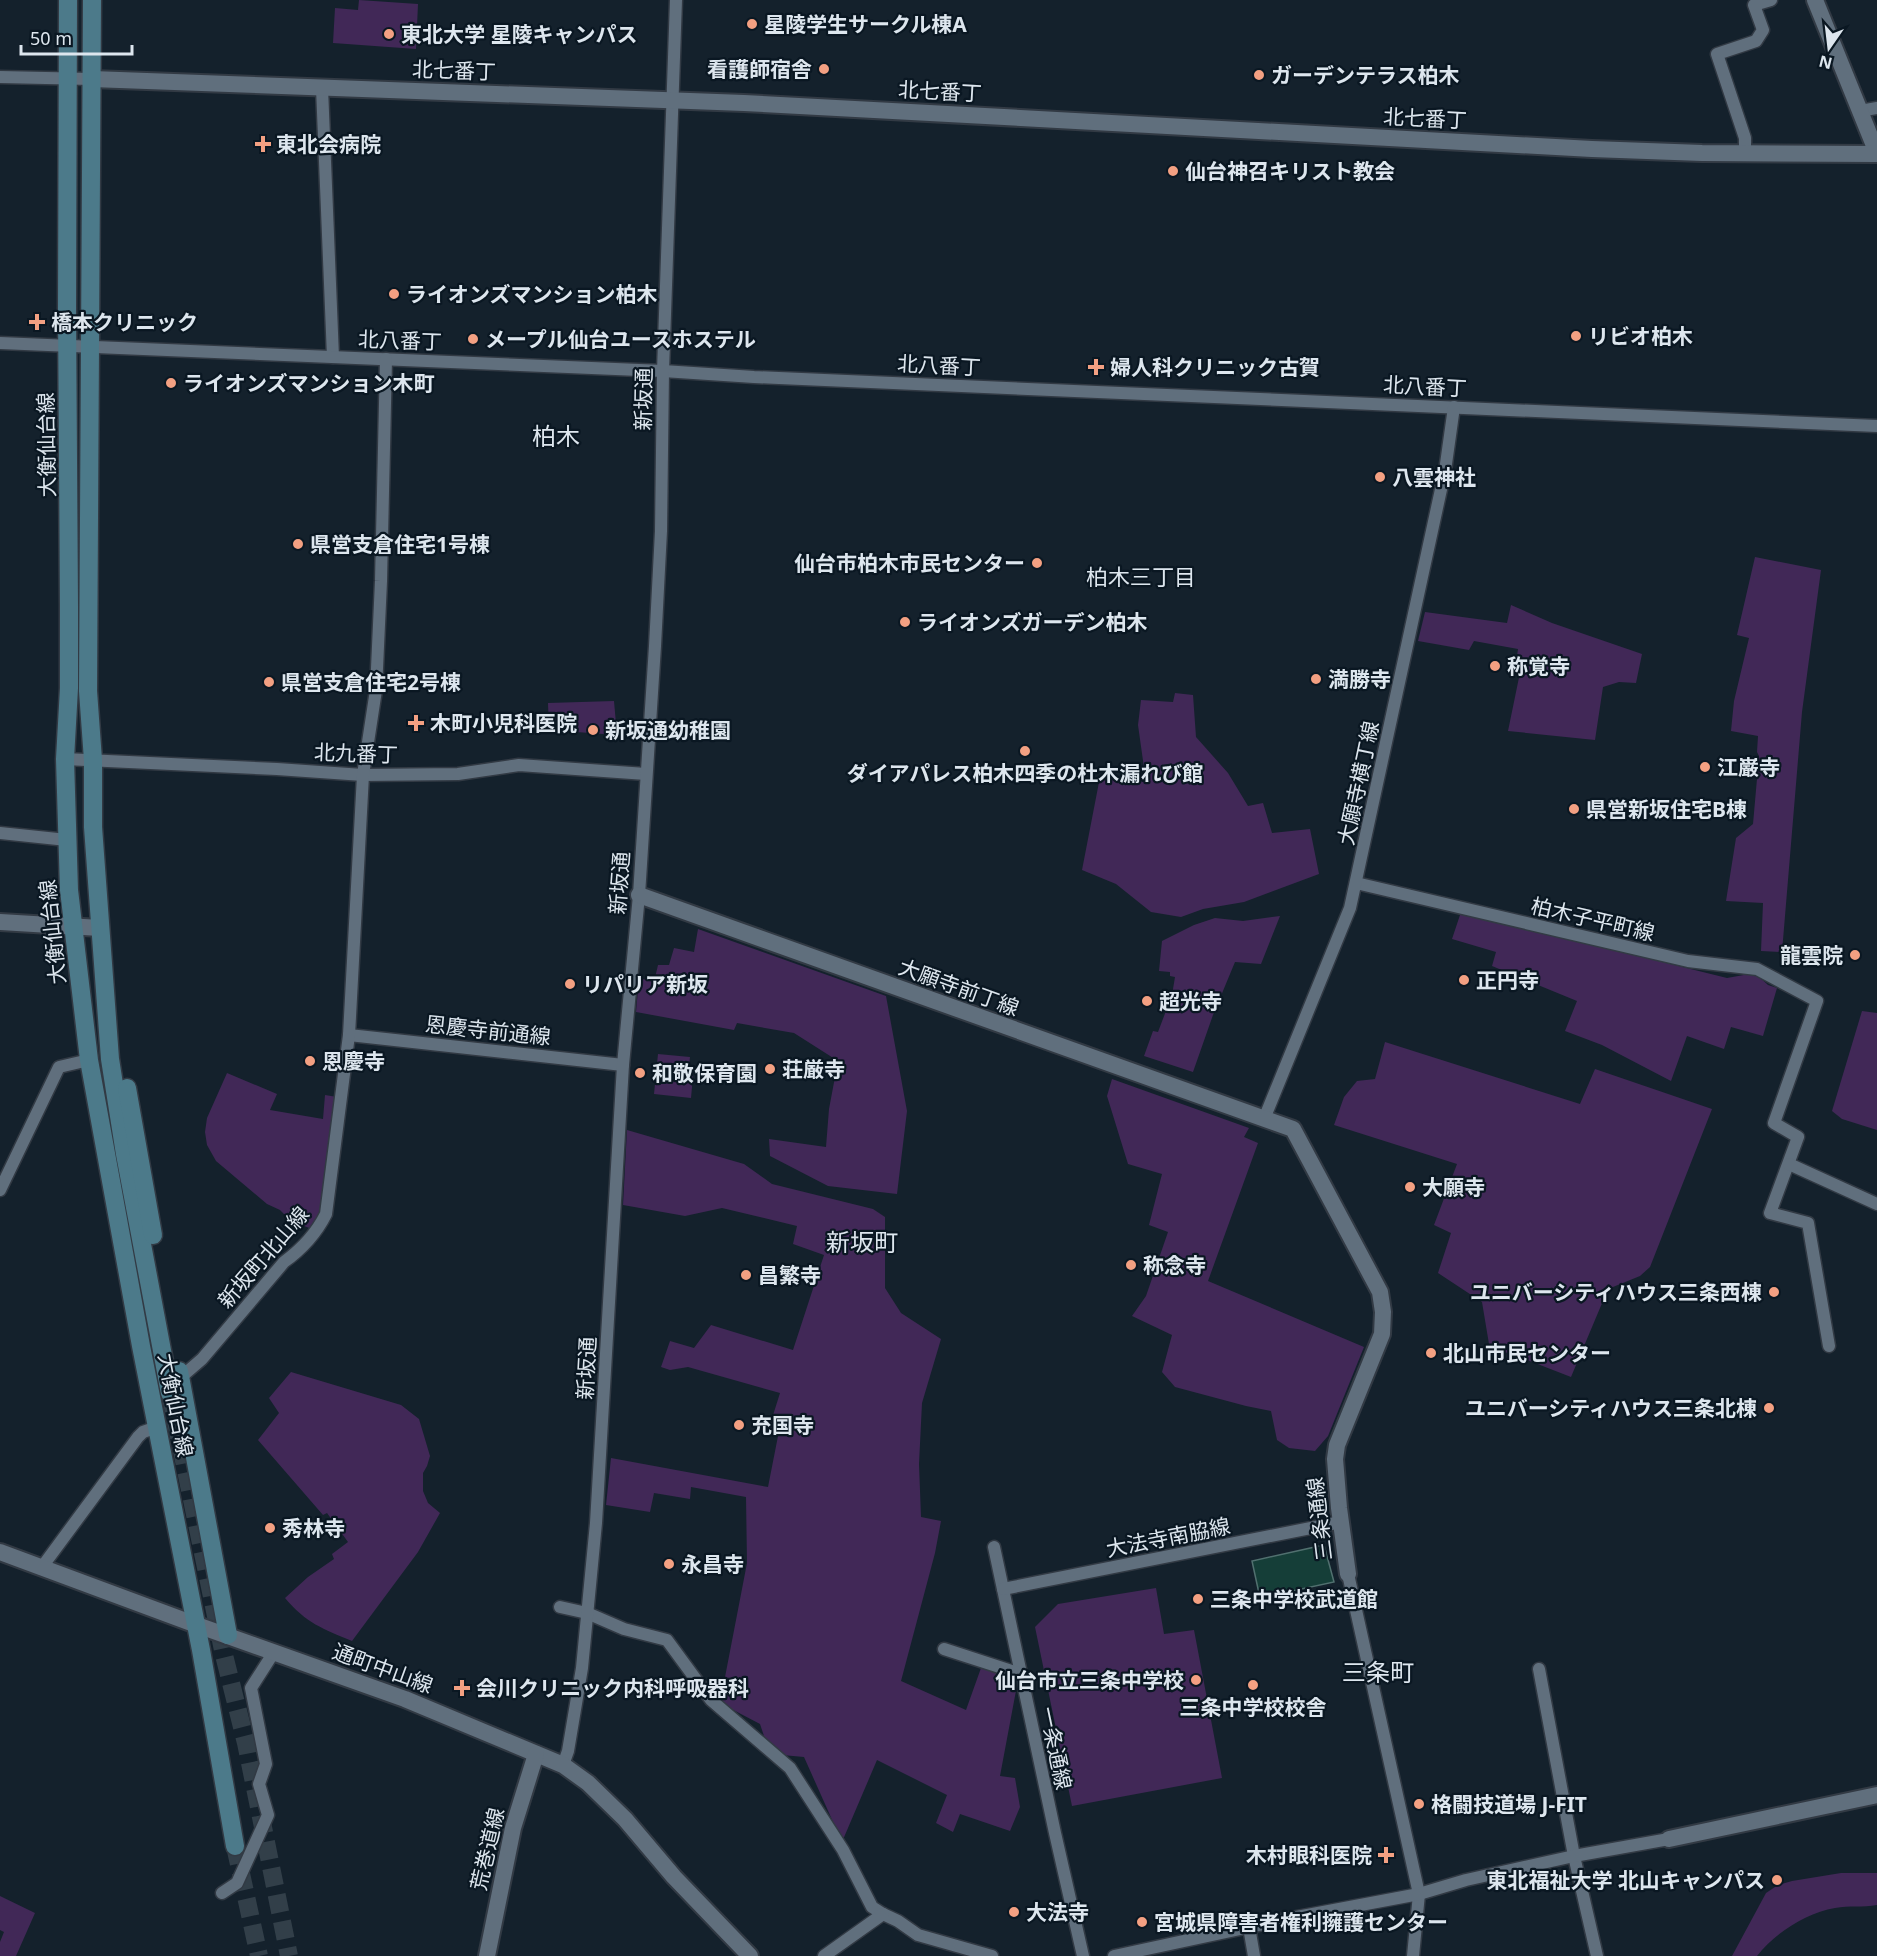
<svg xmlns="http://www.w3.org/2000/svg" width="1877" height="1956" viewBox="0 0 1877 1956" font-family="'Noto Sans','Noto Sans JP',sans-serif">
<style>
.green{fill:#412857}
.water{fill:#153e38;stroke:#51706f;stroke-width:1.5}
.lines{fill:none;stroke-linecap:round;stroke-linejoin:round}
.secondary-tunnel{stroke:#323f49;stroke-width:18;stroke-dasharray:18 9;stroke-linecap:butt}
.minor-casing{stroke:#323a44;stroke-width:15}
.tertiary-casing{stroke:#323a44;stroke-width:20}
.secondary-casing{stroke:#323a44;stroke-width:21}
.minor{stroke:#606f7d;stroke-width:12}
.tertiary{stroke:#606f7d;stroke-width:16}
.secondary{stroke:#4c7a8a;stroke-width:18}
.poi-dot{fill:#f3a082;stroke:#0a1722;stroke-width:2}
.labels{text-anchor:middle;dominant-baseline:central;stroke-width:4.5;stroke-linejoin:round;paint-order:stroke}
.poi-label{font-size:21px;font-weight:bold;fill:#dde6ee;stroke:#0a1722;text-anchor:start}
.street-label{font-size:21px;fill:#dde6ee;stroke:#0a1722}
.neighbourhood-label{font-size:22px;fill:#dde6ee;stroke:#0a1722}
.quarter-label{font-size:24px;fill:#dde6ee;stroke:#0a1722}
</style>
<rect width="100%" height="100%" fill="#14212c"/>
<!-- green -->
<g class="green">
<path d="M 359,0 L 418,4 L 416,49 L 333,43 L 335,8 L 358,10 Z"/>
<path d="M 1755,557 L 1821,570 L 1802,712 L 1782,952 L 1761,951 L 1763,903 L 1726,901 L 1736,838 L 1753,824 L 1759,756 L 1757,752 L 1758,736 L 1731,731 L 1734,701 L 1749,638 L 1737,635 Z"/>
<path d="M 1511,605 L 1552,623 L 1642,654 L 1636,683 L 1619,682 L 1603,687 L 1595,740 L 1508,731 L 1523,658 L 1517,656 L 1518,649 L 1474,641 L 1469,650 L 1418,641 L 1425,612 L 1507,623 Z"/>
<path d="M 1175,693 L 1193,695 L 1196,737 L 1228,773 L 1248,806 L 1263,803 L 1272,833 L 1310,829 L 1319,874 L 1244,902 L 1203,909 L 1181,917 L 1151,912 L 1116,884 L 1082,870 L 1100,777 L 1146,782 L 1138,725 L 1141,700 L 1173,702 Z"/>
<path d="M 614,701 L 617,735 L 549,730 L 548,703 Z"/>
<path d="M 1461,912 L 1727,978 L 1755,973 L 1768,985 L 1777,988 L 1763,1036 L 1731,1027 L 1724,1049 L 1687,1036 L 1671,1081 L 1602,1045 L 1565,1031 L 1577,1001 L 1492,966 L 1496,952 L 1452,939 Z"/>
<path d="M 1280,916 L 1261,964 L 1235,962 L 1213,1015 L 1193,1072 L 1144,1056 L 1153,1031 L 1158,1032 L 1172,995 L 1175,977 L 1170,976 L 1170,972 L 1159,971 L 1162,941 L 1194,925 L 1215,918 L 1243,921 Z"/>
<path d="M 698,929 L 886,996 L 907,1111 L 897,1194 L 828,1186 L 770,1156 L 769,1139 L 826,1147 L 829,1109 L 838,1061 L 794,1033 L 737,1023 L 734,1030 L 636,1012 L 639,978 L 654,982 L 658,965 L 669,965 L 674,948 L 694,952 Z"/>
<path d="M 1862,1011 L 1877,1013 L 1877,1130 L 1842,1119 L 1832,1111 Z"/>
<path d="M 1385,1042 L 1580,1104 L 1595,1069 L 1712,1109 L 1650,1267 L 1640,1276 L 1608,1289 L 1571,1377 L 1509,1353 L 1490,1350 L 1482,1302 L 1438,1273 L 1451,1233 L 1434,1225 L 1457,1164 L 1334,1125 L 1344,1097 L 1357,1081 L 1375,1079 Z"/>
<path d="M 658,1054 L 690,1057 L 688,1075 L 693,1076 L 691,1098 L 654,1094 Z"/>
<path d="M 227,1073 L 277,1094 L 270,1110 L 323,1119 L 325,1095 L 337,1097 L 322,1210 L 312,1229 L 291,1221 L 280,1210 L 267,1204 L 216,1161 L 207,1145 L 205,1132 L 207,1118 Z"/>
<path d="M 1112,1079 L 1249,1128 L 1244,1137 L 1258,1143 L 1208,1281 L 1364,1347 L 1328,1436 L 1315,1451 L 1289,1448 L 1277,1440 L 1271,1411 L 1246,1406 L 1175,1387 L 1162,1372 L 1172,1335 L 1132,1316 L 1146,1296 L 1168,1232 L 1149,1225 L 1162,1174 L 1128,1164 L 1107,1096 Z"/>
<path d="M 627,1130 L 744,1164 L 772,1184 L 873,1209 L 885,1217 L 885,1288 L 901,1313 L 941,1339 L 922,1403 L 919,1464 L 921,1517 L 941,1521 L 935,1553 L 901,1681 L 966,1710 L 981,1668 L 1018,1680 L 1000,1776 L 1015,1778 L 1020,1807 L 1010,1831 L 960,1814 L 953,1832 L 936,1823 L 947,1795 L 877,1760 L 842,1842 L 804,1757 L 782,1755 L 764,1736 L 760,1724 L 720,1703 L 747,1563 L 746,1497 L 691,1487 L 690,1499 L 654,1493 L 650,1512 L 606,1505 L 611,1458 L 768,1487 L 779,1431 L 769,1428 L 780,1393 L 688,1367 L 670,1370 L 661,1367 L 670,1341 L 694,1348 L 711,1325 L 793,1350 L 824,1255 L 793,1244 L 797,1226 L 722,1208 L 685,1216 L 623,1205 Z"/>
<path d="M 291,1372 L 401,1405 L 419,1419 L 430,1456 L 427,1466 L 423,1473 L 423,1491 L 428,1503 L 440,1513 L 418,1552 L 352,1641 C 323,1629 306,1623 285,1598 L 308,1577 L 334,1559 L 332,1554 L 348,1542 L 327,1513 L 323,1515 L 258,1440 L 279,1413 L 269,1398 Z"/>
<path d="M 1156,1588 L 1164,1634 L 1194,1630 L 1222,1778 L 1072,1806 L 1035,1627 L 1058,1604 Z"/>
<path d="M 1841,1873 L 1877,1873 L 1877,1905 C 1863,1908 1849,1905 1835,1908 C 1806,1913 1775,1933 1757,1956 L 1732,1956 L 1766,1893 L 1778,1885 L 1792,1881 Z"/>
<path d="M 0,1896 L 35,1913 L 16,1956 L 0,1956 L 0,1942 L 4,1932 L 0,1930 Z"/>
</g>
<!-- water -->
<path class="water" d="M 1324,1545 L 1334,1582 L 1260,1598 L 1252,1561 Z"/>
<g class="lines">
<!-- secondary-tunnel -->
<g class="secondary-tunnel">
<path d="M 170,1393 L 224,1655 L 246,1743 L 289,1956"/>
<path d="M 235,1846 L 259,1956"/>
</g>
<!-- minor casing -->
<g class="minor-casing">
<g id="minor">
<path d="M 0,77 L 92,79"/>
<path d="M 322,88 L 333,357"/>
<path d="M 1860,111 L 1877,108"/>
<path d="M 1745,154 L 1745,138 L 1717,54 L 1756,41 L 1763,30 L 1754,5 L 1771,0"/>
<path d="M 0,343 L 663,371 L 754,377 L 1877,426"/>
<path d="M 65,759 L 277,769 L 363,775 L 458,774 L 519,765 L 646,774"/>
<path d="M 0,833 L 67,840"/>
<path d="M 1356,883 L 1688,961 L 1757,969 L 1817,1001 L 1774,1123 L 1798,1137 L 1770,1213 L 1808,1223 L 1829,1346"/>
<path d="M 349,1035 L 623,1065"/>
<path d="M 1264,1119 L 1350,908 L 1445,471 L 1454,407"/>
<path d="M 1789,1164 L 1877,1204"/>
<path d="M 0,1190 L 59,1067 L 89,1060"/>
<path d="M 180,1378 L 202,1359 L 284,1262 C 302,1249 316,1234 326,1214 L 349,1035 L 363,775 L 376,690 L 381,581 L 386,359"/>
<path d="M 994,1547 L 1055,1833 L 1083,1956"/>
<path d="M 42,1567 L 138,1437 L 143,1432 L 157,1427"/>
<path d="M 1348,1574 L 1419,1894 L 1413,1956"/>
<path d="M 1003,1589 L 1341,1522"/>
<path d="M 560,1607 L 587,1613 L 624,1629 L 667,1640 L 711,1700 L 790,1768 L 843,1850 L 872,1907 L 883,1914 L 898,1921 L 918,1935 L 992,1956"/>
<path d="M 944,1649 L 1021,1674"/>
<path d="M 1539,1669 L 1574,1856 L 1597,1956"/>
<path d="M 563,1765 L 568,1751 L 582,1668 L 596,1523 L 623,1065 L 639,895 L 655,646 L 661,531 L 663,371 L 676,0"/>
<path d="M 222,1893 L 237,1883 L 268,1815 L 259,1784 L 266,1764 L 251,1688 L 274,1652"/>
<path d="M 1249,1927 L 1254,1956"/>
<path d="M 824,1956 L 883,1914"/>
<path d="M 1114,1956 L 1286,1919 L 1419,1894 L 1466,1880 L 1574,1856 L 1669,1839"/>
</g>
</g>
<!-- tertiary casing -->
<g class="tertiary-casing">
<g id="tertiary">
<path d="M 1815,0 L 1877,153"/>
<path d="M 92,79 L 744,103 L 1592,149 L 1702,153 L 1877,154"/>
<path d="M 639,895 L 1293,1129 L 1380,1292 L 1383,1312 L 1382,1334 L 1337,1445 L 1335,1459 L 1339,1508 L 1348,1574"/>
<path d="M 0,922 L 100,928"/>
<path d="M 0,1552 L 194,1624 L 405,1699 L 563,1765 L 588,1783 L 625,1819 L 674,1877 L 750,1956"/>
<path d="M 1669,1839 L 1877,1795"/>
<path d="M 487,1956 L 513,1828 L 536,1754"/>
</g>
</g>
<!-- secondary casing -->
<g class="secondary-casing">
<g id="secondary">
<path d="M 68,0 L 67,310 L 69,606 L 69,688 L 65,759 L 69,890 L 89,1060 L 141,1346 L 201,1650 L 235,1846"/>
<path d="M 92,0 L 88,691 L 93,760 L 93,827 L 110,1059 L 125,1154 L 170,1393"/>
<path d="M 127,1088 L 153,1235"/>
<path d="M 179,1371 L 228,1635"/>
</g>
</g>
<!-- minor -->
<use href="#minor" class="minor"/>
<!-- tertiary -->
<use href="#tertiary" class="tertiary"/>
<!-- secondary -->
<use href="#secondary" class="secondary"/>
</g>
<!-- markers -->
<g class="poi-dot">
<circle cx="752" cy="24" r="6"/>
<circle cx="389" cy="34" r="6"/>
<circle cx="824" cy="69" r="6"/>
<circle cx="1259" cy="75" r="6"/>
<path d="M260 135h6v6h6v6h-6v6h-6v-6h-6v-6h6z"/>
<circle cx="1173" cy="171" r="6"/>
<circle cx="394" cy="294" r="6"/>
<path d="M34 313h6v6h6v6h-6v6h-6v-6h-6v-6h6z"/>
<circle cx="1576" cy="336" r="6"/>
<circle cx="473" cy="339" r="6"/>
<path d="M1093 358h6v6h6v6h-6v6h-6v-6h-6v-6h6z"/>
<circle cx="171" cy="383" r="6"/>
<circle cx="1380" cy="477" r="6"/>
<circle cx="298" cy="544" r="6"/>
<circle cx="1037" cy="563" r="6"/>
<circle cx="905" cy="622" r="6"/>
<circle cx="1495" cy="666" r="6"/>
<circle cx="1316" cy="679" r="6"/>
<circle cx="269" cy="682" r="6"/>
<path d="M413 714h6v6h6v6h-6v6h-6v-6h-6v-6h6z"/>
<circle cx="593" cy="730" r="6"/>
<circle cx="1025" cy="751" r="6"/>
<circle cx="1705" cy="767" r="6"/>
<circle cx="1574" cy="809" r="6"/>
<circle cx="1855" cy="955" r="6"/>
<circle cx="1464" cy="980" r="6"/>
<circle cx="570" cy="984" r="6"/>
<circle cx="1147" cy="1001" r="6"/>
<circle cx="310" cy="1061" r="6"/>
<circle cx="770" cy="1069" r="6"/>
<circle cx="640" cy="1073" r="6"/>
<circle cx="1410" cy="1187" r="6"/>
<circle cx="1131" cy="1265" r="6"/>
<circle cx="746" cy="1275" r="6"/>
<circle cx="1774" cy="1292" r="6"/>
<circle cx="1431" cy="1353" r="6"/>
<circle cx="1769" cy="1408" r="6"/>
<circle cx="739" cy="1425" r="6"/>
<circle cx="270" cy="1528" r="6"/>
<circle cx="669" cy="1564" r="6"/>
<circle cx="1198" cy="1599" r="6"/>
<circle cx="1196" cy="1680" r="6"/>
<circle cx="1253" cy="1685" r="6"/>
<path d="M459 1679h6v6h6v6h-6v6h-6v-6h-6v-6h6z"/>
<circle cx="1419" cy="1804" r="6"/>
<path d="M1383 1846h6v6h6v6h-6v6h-6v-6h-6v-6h6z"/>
<circle cx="1777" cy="1880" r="6"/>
<circle cx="1014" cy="1912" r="6"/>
<circle cx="1142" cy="1922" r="6"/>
</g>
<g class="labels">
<!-- poi labels -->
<g class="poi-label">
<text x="764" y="24">星陵学生サークル棟A</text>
<text x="401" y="34">東北大学 星陵キャンパス</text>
<text x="812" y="69" text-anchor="end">看護師宿舎</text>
<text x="1271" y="75">ガーデンテラス柏木</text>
<text x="276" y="144">東北会病院</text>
<text x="1185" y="171">仙台神召キリスト教会</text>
<text x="406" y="294">ライオンズマンション柏木</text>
<text x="51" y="322">橋本クリニック</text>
<text x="1588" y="336">リビオ柏木</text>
<text x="485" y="339">メープル仙台ユースホステル</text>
<text x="1110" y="367">婦人科クリニック古賀</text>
<text x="183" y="383">ライオンズマンション木町</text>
<text x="1392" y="477">八雲神社</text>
<text x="310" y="544">県営支倉住宅1号棟</text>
<text x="1025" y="563" text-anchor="end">仙台市柏木市民センター</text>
<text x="917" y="622">ライオンズガーデン柏木</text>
<text x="1507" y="666">称覚寺</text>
<text x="1328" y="679">満勝寺</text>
<text x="281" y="682">県営支倉住宅2号棟</text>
<text x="430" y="723">木町小児科医院</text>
<text x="605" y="730">新坂通幼稚園</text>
<text x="1717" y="767">江巌寺</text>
<text x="1025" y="773" text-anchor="middle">ダイアパレス柏木四季の杜木漏れび館</text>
<text x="1586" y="809">県営新坂住宅B棟</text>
<text x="1843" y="955" text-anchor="end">龍雲院</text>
<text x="1476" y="980">正円寺</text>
<text x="582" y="984">リパリア新坂</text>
<text x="1159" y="1001">超光寺</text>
<text x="322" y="1061">恩慶寺</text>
<text x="782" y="1069">荘厳寺</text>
<text x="652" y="1073">和敬保育園</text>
<text x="1422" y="1187">大願寺</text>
<text x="1143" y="1265">称念寺</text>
<text x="758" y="1275">昌繁寺</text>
<text x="1762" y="1292" text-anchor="end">ユニバーシティハウス三条西棟</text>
<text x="1443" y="1353">北山市民センター</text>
<text x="1757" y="1408" text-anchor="end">ユニバーシティハウス三条北棟</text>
<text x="751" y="1425">充国寺</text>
<text x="282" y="1528">秀林寺</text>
<text x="681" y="1564">永昌寺</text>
<text x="1210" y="1599">三条中学校武道館</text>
<text x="1184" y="1680" text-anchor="end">仙台市立三条中学校</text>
<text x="476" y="1688">会川クリニック内科呼吸器科</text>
<text x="1253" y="1707" text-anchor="middle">三条中学校校舎</text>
<text x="1431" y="1804">格闘技道場 J-FIT</text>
<text x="1372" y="1855" text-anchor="end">木村眼科医院</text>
<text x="1765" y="1880" text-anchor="end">東北福祉大学 北山キャンパス</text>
<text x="1026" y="1912">大法寺</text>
<text x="1154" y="1922">宮城県障害者権利擁護センター</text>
</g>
<!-- street labels -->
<g class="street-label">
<text transform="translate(454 70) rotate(2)">北七番丁</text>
<text transform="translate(940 91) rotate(3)">北七番丁</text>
<text transform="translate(1425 118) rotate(3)">北七番丁</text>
<text transform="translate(400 340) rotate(2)">北八番丁</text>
<text transform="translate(939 365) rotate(3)">北八番丁</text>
<text transform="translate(1425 386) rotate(3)">北八番丁</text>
<text transform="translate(643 399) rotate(-89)">新坂通</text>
<text transform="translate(46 445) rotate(-91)">大衡仙台線</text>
<text transform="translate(356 753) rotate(2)">北九番丁</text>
<text transform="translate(1358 783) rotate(-78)">大願寺横丁線</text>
<text transform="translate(619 883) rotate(-86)">新坂通</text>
<text transform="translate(1593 919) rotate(13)">柏木子平町線</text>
<text transform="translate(52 932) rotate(-96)">大衡仙台線</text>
<text transform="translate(959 987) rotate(20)">大願寺前丁線</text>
<text transform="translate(488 1030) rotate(6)">恩慶寺前通線</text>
<text transform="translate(263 1257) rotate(-49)">新坂町北山線</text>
<text transform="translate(586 1368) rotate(-87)">新坂通</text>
<text transform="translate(176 1405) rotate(79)">大衡仙台線</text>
<text transform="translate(1319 1519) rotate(-97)">三条通線</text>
<text transform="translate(1168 1537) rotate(-11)">大法寺南脇線</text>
<text transform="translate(383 1668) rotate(20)">通町中山線</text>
<text transform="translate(1056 1748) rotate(78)">一条通線</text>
<text transform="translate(487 1849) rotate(-77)">荒巻道線</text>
</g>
<!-- neighbourhood labels -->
<g class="neighbourhood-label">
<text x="1141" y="576">柏木三丁目</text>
</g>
<!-- quarter labels -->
<g class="quarter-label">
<text x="556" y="435">柏木</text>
<text x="862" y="1241">新坂町</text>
<text x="1378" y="1671">三条町</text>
</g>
</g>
<!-- north arrow -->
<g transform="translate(1829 48) rotate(194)" stroke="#0a1722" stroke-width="4.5" paint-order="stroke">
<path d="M0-4.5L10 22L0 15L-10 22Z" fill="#dde6ee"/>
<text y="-9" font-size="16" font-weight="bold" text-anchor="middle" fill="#dde6ee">N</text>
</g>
<!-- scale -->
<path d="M21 45v9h111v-9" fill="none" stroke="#dde6ee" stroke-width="3"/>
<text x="30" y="45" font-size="18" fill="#dde6ee" stroke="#0a1722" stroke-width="4.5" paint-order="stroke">50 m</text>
</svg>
